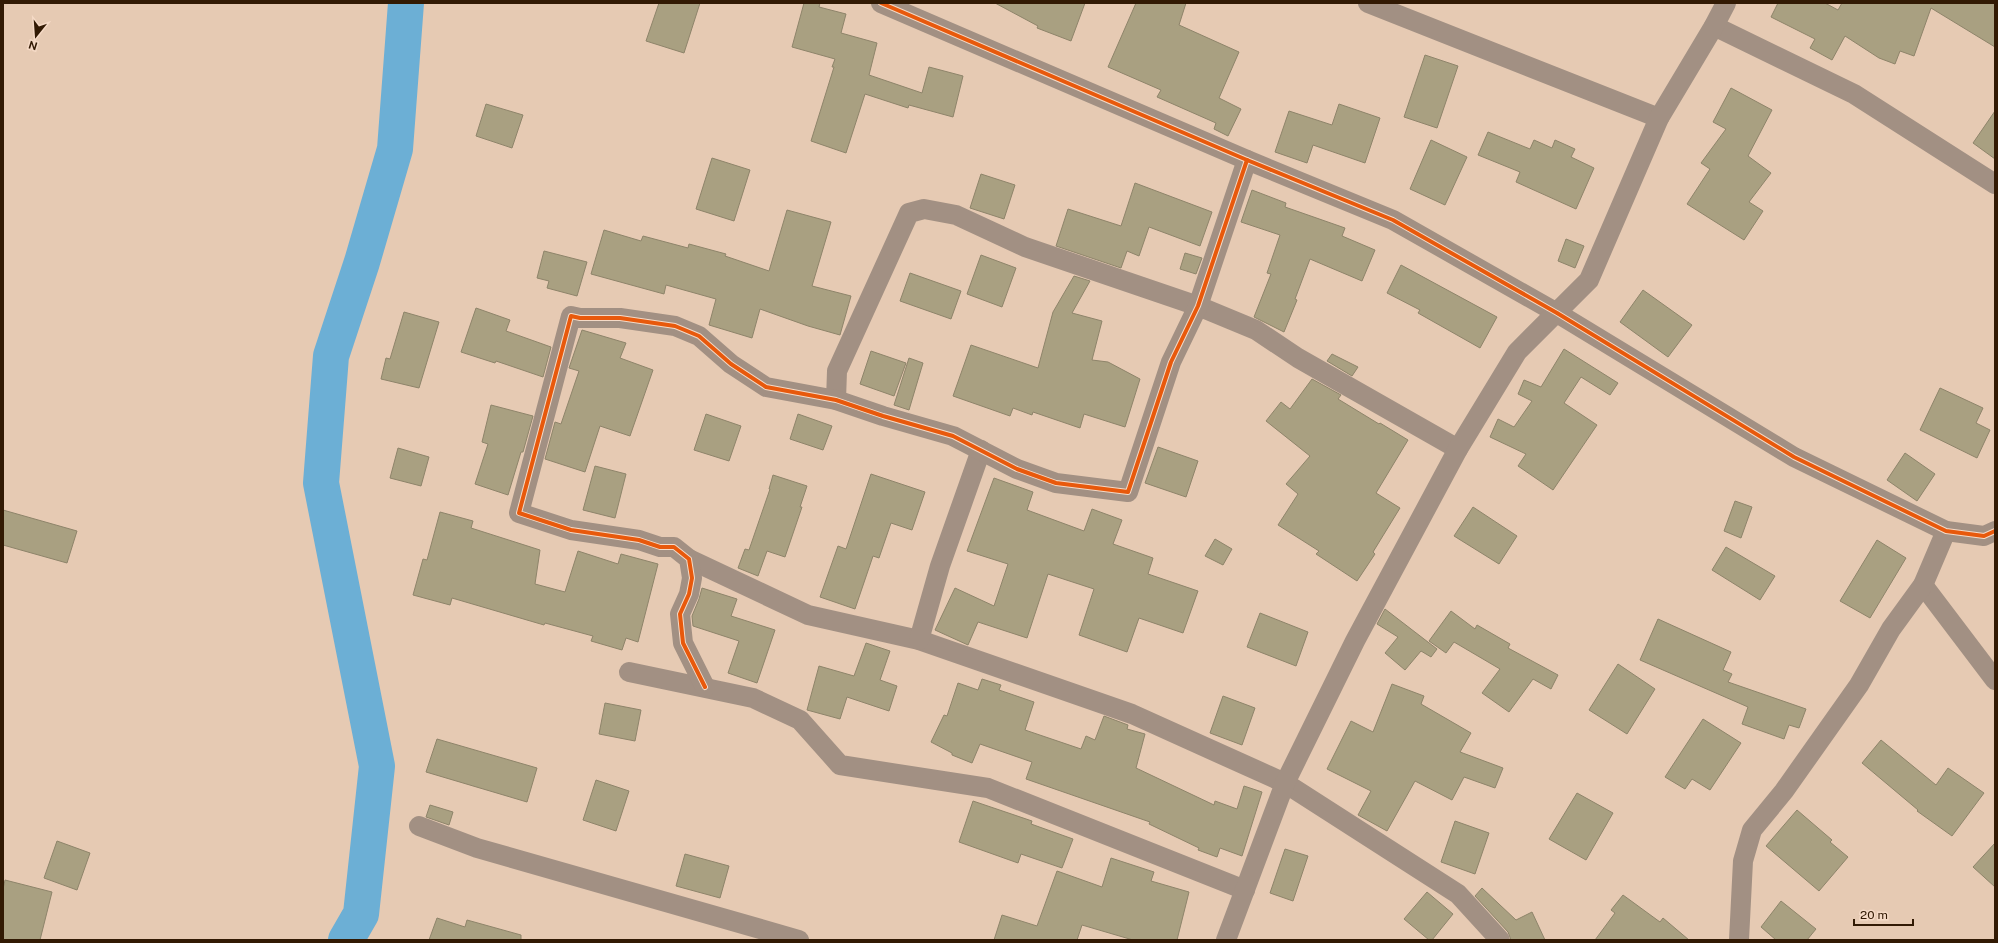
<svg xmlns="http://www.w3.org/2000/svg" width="1998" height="943" viewBox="0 0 1998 943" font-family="'Public Sans',sans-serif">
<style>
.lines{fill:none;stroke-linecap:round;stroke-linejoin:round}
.river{stroke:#6cafd5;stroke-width:36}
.building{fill:#a9a081;stroke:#8e846a}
.street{stroke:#a29083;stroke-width:20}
.cycleway-casing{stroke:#f5dac6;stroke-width:6}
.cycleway{stroke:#e8590c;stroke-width:4}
</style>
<rect width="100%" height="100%" fill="#e6cab3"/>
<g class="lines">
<!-- river -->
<path class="river" d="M 346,940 L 361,914 L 377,766 L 321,483 L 331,356 L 362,262 L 395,149 L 406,3"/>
</g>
<!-- building -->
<g class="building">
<path d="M 659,3 L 700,3 L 684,53 L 646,41 Z"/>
<path d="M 804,3 L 820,3 L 819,7 L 846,14 L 841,33 L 877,43 L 869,75 L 922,93 L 929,67 L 963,76 L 953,117 L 909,105 L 908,108 L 865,94 L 846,153 L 811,141 L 834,67 L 832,67 L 835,59 L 792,47 Z"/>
<path d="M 995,3 L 1085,3 L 1071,41 L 1037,28 L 1038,26 Z"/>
<path d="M 1136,3 L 1186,3 L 1179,25 L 1239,52 L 1219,98 L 1241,109 L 1228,136 L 1214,129 L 1216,123 L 1157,97 L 1161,90 L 1108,67 Z"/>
<path d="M 1778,3 L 1825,3 L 1838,10 L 1842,3 L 1995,3 L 1995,47 L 1931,8 L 1914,56 L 1900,51 L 1895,64 L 1879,58 L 1845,36 L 1832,60 L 1810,48 L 1815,39 L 1771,17 Z"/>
<path d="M 1425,55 L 1458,66 L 1437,128 L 1404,117 Z"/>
<path d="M 1731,88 L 1772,110 L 1748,156 L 1771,173 L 1749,202 L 1763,211 L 1744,240 L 1687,204 L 1710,169 L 1701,163 L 1726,129 L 1713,122 Z"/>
<path d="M 486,104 L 523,115 L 512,148 L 476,136 Z"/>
<path d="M 1339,104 L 1380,118 L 1365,163 L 1313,145 L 1307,163 L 1275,152 L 1289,111 L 1332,125 Z"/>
<path d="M 1995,111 L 1995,159 L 1973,143 Z"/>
<path d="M 1488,132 L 1530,149 L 1534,140 L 1552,148 L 1555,140 L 1575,149 L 1571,157 L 1594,168 L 1576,209 L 1516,182 L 1520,172 L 1478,155 Z"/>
<path d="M 1431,140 L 1467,157 L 1445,205 L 1410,189 Z"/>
<path d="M 712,158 L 750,170 L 734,221 L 696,209 Z"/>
<path d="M 981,174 L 1015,185 L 1004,219 L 970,208 Z"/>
<path d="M 1135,183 L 1212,212 L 1200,246 L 1149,227 L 1139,256 L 1127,251 L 1121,268 L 1056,246 L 1068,209 L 1121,226 Z"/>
<path d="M 1252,190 L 1286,203 L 1285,207 L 1345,228 L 1342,236 L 1375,250 L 1362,281 L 1310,259 L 1295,299 L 1297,300 L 1284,332 L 1254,317 L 1271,274 L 1267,273 L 1280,235 L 1241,222 Z"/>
<path d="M 787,210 L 831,222 L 812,286 L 851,296 L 840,335 L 808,326 L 760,309 L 752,338 L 709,325 L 716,299 L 666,285 L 664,294 L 591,274 L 604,230 L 641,241 L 643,236 L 688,248 L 689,244 L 726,254 L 725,256 L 769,271 Z"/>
<path d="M 1566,239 L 1584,246 L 1575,268 L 1558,261 Z"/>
<path d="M 544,251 L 587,262 L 577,296 L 547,288 L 549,281 L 537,278 Z"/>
<path d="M 1185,253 L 1202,258 L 1196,274 L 1180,269 Z"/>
<path d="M 981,255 L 1016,268 L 1002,307 L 967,294 Z"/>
<path d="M 1401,265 L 1497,317 L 1480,348 L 1418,313 L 1420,310 L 1387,293 Z"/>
<path d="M 910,273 L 961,291 L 951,319 L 900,301 Z"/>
<path d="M 1074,276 L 1090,281 L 1072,313 L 1102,321 L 1092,360 L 1108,362 L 1140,379 L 1125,427 L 1084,414 L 1080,428 L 1033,412 L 1032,415 L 1013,408 L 1010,416 L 953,396 L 971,345 L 1038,368 L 1053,312 Z"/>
<path d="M 1643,290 L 1692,325 L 1668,357 L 1620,322 Z"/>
<path d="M 476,308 L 510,320 L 506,331 L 551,347 L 543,377 L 496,361 L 495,363 L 461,352 Z"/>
<path d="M 404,312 L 439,322 L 419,388 L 381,379 L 386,358 L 390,359 Z"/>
<path d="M 582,330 L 626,343 L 620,358 L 653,370 L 630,436 L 600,426 L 585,472 L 545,459 L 555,422 L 561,424 L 579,371 L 569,368 Z"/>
<path d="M 1564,349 L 1618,383 L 1610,395 L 1581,377 L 1564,403 L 1597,425 L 1553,490 L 1518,466 L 1526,454 L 1490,437 L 1498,419 L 1514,427 L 1532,401 L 1518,394 L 1524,380 L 1541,387 Z"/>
<path d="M 871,351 L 906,363 L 894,396 L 860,384 Z"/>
<path d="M 1332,354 L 1358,367 L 1352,376 L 1327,361 Z"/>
<path d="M 909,358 L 923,363 L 909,410 L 894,405 Z"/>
<path d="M 1312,379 L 1341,395 L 1338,399 L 1379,424 L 1380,423 L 1408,440 L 1376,493 L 1400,508 L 1373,552 L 1375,554 L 1357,581 L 1316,554 L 1319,551 L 1278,525 L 1298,494 L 1286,484 L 1310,456 L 1266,421 L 1281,402 L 1290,409 Z"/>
<path d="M 1940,388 L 1983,408 L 1976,423 L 1990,430 L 1977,458 L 1920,430 Z"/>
<path d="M 491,405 L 533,416 L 523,452 L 521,452 L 508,495 L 475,484 L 488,444 L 482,442 Z"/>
<path d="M 706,414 L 741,426 L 729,461 L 694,450 Z"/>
<path d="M 798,414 L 832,426 L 823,450 L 790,439 Z"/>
<path d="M 1158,447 L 1198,461 L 1186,497 L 1145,483 Z"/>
<path d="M 398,448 L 429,457 L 421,486 L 390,478 Z"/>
<path d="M 1905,453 L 1935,474 L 1917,501 L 1887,480 Z"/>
<path d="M 595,466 L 626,474 L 615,518 L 583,510 Z"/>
<path d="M 871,474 L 925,492 L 912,530 L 891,523 L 879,558 L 873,556 L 855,609 L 820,597 L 838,546 L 846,549 Z"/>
<path d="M 773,475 L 807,486 L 800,507 L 802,507 L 785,557 L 767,551 L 758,576 L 738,568 L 745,549 L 749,550 L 770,489 L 769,489 Z"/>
<path d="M 994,478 L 1033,492 L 1027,510 L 1084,531 L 1092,509 L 1122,520 L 1113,544 L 1153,558 L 1148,574 L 1198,591 L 1183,633 L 1139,618 L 1127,652 L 1079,635 L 1094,589 L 1048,574 L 1027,638 L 978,622 L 968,645 L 935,630 L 955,588 L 994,606 L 1008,564 L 967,551 Z"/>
<path d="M 1735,501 L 1752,507 L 1741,538 L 1724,531 Z"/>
<path d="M 1473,507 L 1517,536 L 1499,564 L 1454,536 Z"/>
<path d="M 3,510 L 77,531 L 67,563 L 3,545 Z"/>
<path d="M 440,512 L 473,521 L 471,528 L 540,550 L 535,584 L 565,592 L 578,551 L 618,564 L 621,554 L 658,564 L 638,642 L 626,638 L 622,650 L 591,641 L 593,636 L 545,623 L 544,625 L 452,598 L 450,605 L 413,595 L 423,559 L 427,560 Z"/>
<path d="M 1215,539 L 1232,549 L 1223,565 L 1205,556 Z"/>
<path d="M 1877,540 L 1906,558 L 1870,618 L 1840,601 Z"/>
<path d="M 1726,547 L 1775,576 L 1760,600 L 1712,570 Z"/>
<path d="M 702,588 L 737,599 L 731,616 L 775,630 L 757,683 L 728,673 L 739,641 L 693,626 L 692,616 L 699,599 Z"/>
<path d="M 1385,609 L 1437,649 L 1431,657 L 1421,651 L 1405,670 L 1385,653 L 1398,637 L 1377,624 Z"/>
<path d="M 1451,611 L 1475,629 L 1477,625 L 1510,644 L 1508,648 L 1558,675 L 1551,689 L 1533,679 L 1509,712 L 1482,693 L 1500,669 L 1454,642 L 1446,653 L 1429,641 Z"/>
<path d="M 1260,613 L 1308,632 L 1296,666 L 1247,647 Z"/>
<path d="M 1658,619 L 1731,652 L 1723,670 L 1732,674 L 1728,682 L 1806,709 L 1799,728 L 1789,725 L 1784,739 L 1742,724 L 1748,707 L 1640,660 Z"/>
<path d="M 866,643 L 890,651 L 880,680 L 897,686 L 889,711 L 847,697 L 840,719 L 807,710 L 819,666 L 854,676 Z"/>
<path d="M 1618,664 L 1655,689 L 1627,734 L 1589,710 Z"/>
<path d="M 982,679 L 1001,685 L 999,690 L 1034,702 L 1025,730 L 1081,749 L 1086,736 L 1095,740 L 1104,716 L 1128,725 L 1127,729 L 1145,734 L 1136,768 L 1214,805 L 1215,801 L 1237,809 L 1244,786 L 1262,792 L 1242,856 L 1220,848 L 1217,857 L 1198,850 L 1199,848 L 1149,824 L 1150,822 L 1026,779 L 1032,762 L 980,744 L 972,763 L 952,755 L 952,753 L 931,742 L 944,715 L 947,716 L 958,683 L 978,690 Z"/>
<path d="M 1392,684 L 1424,696 L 1421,704 L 1471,733 L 1460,752 L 1503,768 L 1495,788 L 1464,777 L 1452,800 L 1415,781 L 1387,831 L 1358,815 L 1371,791 L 1327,769 L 1351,721 L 1373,732 Z"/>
<path d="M 1223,696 L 1255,708 L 1242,745 L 1210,733 Z"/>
<path d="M 605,703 L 641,710 L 635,741 L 599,734 Z"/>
<path d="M 1703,719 L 1741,743 L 1710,790 L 1692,779 L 1685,789 L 1665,777 Z"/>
<path d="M 437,739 L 537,768 L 527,802 L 426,772 Z"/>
<path d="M 1881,740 L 1936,785 L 1948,768 L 1984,793 L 1952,836 L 1917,811 L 1918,810 L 1862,763 Z"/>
<path d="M 596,780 L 629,791 L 616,831 L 583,820 Z"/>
<path d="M 1577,793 L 1613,813 L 1586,860 L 1549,839 Z"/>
<path d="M 973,801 L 1032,821 L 1031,824 L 1073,839 L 1062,868 L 1021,854 L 1018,863 L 959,842 Z"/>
<path d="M 430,805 L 453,812 L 449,825 L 426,817 Z"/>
<path d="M 1797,810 L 1832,840 L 1830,842 L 1848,857 L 1819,891 L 1766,846 Z"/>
<path d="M 1455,821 L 1489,833 L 1475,874 L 1441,862 Z"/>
<path d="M 57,841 L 90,853 L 77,890 L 44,878 Z"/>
<path d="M 1995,843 L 1995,887 L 1973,867 Z"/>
<path d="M 1285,849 L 1308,856 L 1293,901 L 1270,893 Z"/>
<path d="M 685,854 L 729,866 L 720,898 L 676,886 Z"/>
<path d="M 1111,858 L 1154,872 L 1151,881 L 1189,892 L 1177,940 L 1133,940 L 1082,925 L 1077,940 L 994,940 L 1002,915 L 1037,926 L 1057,871 L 1102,887 Z"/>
<path d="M 5,880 L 52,892 L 40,940 L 3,940 L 3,889 Z"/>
<path d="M 1482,888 L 1516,920 L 1532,912 L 1545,940 L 1511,940 L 1508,932 L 1475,896 Z"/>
<path d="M 1427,892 L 1453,914 L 1432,940 L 1429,940 L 1404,919 Z"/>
<path d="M 1623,895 L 1660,922 L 1663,918 L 1689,940 L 1595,940 L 1615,913 L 1611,910 Z"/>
<path d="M 1781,901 L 1816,929 L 1807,940 L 1776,940 L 1761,927 Z"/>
<path d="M 437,918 L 465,927 L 467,920 L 521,935 L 521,940 L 429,940 Z"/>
</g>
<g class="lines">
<!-- street -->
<g class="street">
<path d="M 881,3 L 1247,160 L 1393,220 L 1557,313 L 1794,457 L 1946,531 L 1984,536 L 1995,531"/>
<path d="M 1368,3 L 1659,118"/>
<path d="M 1714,26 L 1854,94 L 1995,184"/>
<path d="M 836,400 L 837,371 L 909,213 L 924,209 L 956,215 L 1025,247 L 1198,306 L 1256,330 L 1298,358 L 1458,449"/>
<path d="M 689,559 L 808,615 L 919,640 L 1132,714 L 1285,783 L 1458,894 L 1500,940"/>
<path d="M 1923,585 L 1995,680"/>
<path d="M 919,640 L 940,566 L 981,450"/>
<path d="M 629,672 L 753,698 L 800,720 L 840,765 L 988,788 L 1245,890"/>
<path d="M 705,687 L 683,643 L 680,614 L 689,594 L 692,578 L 689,559 L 674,547 L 660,547 L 639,540 L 571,530 L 519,513 L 571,316 L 580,318 L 620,318 L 675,326 L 699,336 L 731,364 L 766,387 L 836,400 L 883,416 L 953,436 L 1017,469 L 1056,483 L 1128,492 L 1171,362 L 1198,306 L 1247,160"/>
<path d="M 419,826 L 477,848 L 799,940"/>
<path d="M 1226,940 L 1285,783 L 1355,641 L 1458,449 L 1517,352 L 1589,280 L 1659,118 L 1714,26 L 1726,3"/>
<path d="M 1739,940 L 1743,861 L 1752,830 L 1784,791 L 1859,685 L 1891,629 L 1923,585 L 1946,531"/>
</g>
<!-- cycleway casing -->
<g class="cycleway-casing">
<g id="cycleway">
<path d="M 881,3 L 1247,160 L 1393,220 L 1557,313 L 1794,457 L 1946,531 L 1984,536 L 1995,531"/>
<path d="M 705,687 L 683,643 L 680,614 L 689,594 L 692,578 L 689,559 L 674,547 L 660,547 L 639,540 L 571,530 L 519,513 L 571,316 L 580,318 L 620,318 L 675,326 L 699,336 L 731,364 L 766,387 L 836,400 L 883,416 L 953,436 L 1017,469 L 1056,483 L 1128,492 L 1171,362 L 1198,306 L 1247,160"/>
</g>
</g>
<!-- cycleway -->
<use href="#cycleway" class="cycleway"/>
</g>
<!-- border -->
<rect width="1998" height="943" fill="none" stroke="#321a04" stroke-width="8"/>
<!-- north arrow -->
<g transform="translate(36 36) rotate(197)" stroke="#f5dac6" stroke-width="3" paint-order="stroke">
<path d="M0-3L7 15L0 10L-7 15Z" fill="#321a04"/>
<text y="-6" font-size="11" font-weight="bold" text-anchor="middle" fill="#321a04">N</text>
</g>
<!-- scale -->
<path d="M1854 919v6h59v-6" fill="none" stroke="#321a04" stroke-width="2"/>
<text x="1860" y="919" font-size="12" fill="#321a04" stroke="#f5dac6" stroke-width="3" paint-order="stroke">20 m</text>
</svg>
